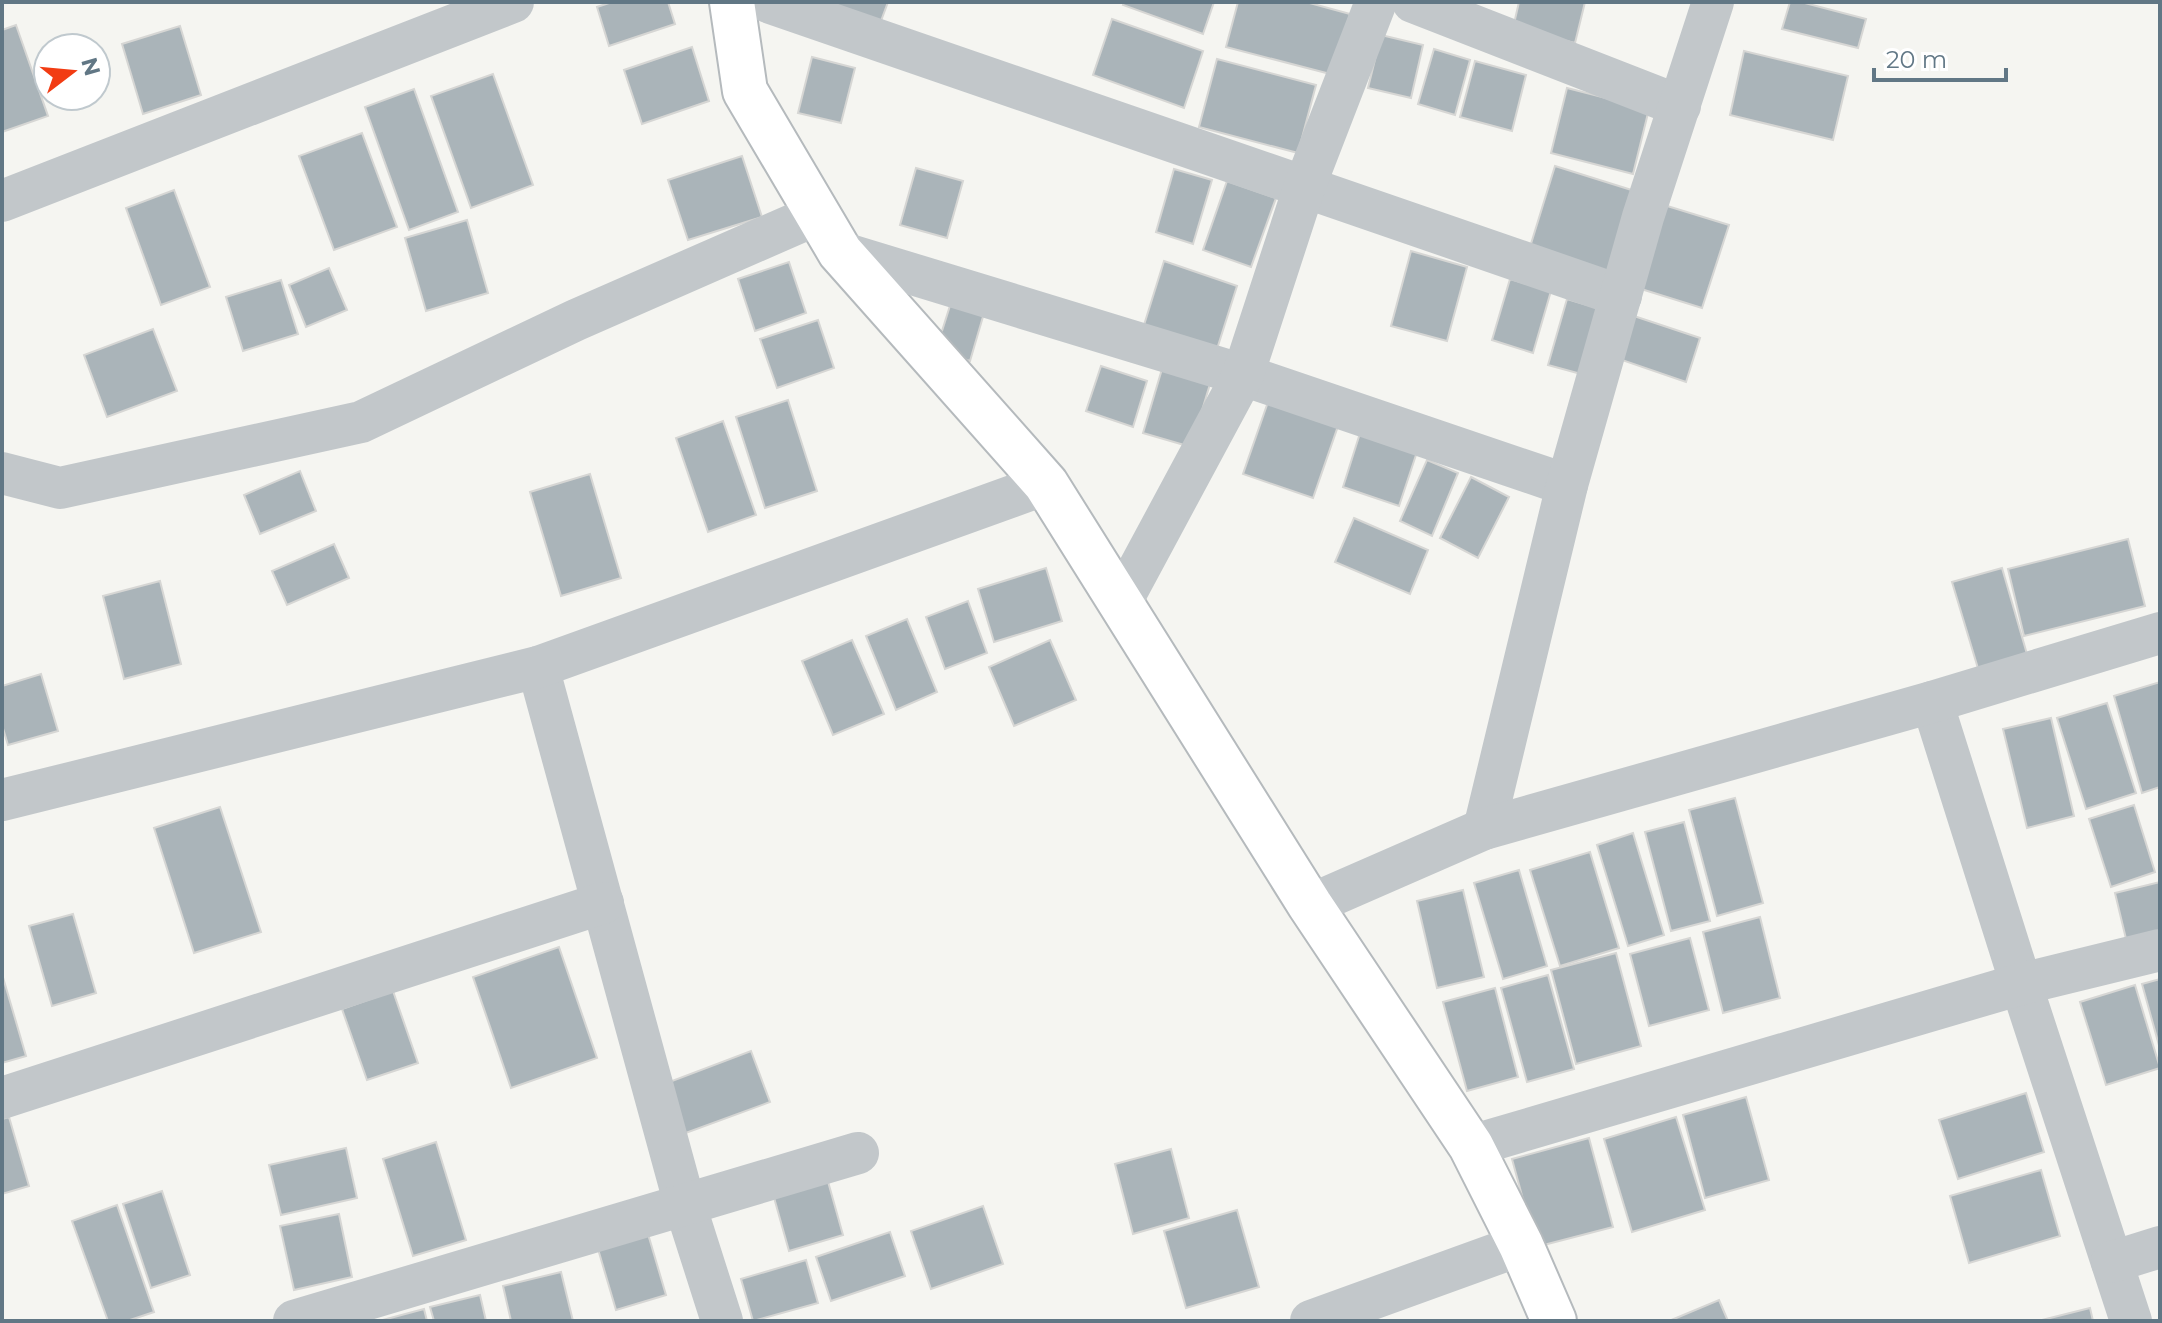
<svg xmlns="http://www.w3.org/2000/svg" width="2162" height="1323" viewBox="0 0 2162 1323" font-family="Montserrat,sans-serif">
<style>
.building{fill:#aab4b9;stroke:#d6d6d4;stroke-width:2}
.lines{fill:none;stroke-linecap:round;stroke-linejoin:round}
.major-casing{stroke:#b5babd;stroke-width:48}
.minor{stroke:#c2c7ca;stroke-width:42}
.major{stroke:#fff;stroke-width:44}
</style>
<rect width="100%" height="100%" fill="#f5f5f1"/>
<!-- building -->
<g class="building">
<path d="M 612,2 L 668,2 L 675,24 L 609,46 L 597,7 Z"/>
<path d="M 806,2 L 888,2 L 878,29 Z"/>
<path d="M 1124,2 L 1214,2 L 1203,34 L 1123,5 Z"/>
<path d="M 1238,2 L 1306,2 L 1350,14 L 1334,75 L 1226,47 Z"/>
<path d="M 1519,2 L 1585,2 L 1575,43 L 1513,28 Z"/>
<path d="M 1790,2 L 1801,2 L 1866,19 L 1858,48 L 1782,29 Z"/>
<path d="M 1112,19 L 1203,51 L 1184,108 L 1093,75 Z"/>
<path d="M 16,25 L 48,116 L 2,132 L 2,30 Z"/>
<path d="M 180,26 L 201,95 L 143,114 L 122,44 Z"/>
<path d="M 1381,35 L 1423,45 L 1411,98 L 1368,88 Z"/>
<path d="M 692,47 L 709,101 L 642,124 L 624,70 Z"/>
<path d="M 1434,49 L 1470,60 L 1455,115 L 1418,104 Z"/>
<path d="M 1744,51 L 1848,76 L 1833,140 L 1730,115 Z"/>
<path d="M 812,57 L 855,68 L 841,123 L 798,113 Z"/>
<path d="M 1217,59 L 1316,85 L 1298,153 L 1199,127 Z"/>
<path d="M 1475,61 L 1526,75 L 1512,131 L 1460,117 Z"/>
<path d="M 493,74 L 533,185 L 471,208 L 431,96 Z"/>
<path d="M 1567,88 L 1649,109 L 1633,174 L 1551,153 Z"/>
<path d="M 414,89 L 458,212 L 409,230 L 365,107 Z"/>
<path d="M 362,133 L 397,227 L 334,250 L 299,156 Z"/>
<path d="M 742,156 L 762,217 L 688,240 L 668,180 Z"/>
<path d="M 1555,166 L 1641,193 L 1616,274 L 1530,247 Z"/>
<path d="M 916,168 L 963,181 L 947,238 L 900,225 Z"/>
<path d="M 1174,169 L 1212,180 L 1193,244 L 1156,232 Z"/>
<path d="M 1227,181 L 1276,198 L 1251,267 L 1203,250 Z"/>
<path d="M 174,190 L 210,287 L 161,305 L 126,208 Z"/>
<path d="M 1664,205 L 1729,225 L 1702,308 L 1638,288 Z"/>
<path d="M 467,220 L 488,293 L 426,311 L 405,238 Z"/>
<path d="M 1411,251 L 1467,267 L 1447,341 L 1391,326 Z"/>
<path d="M 1164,261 L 1237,286 L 1217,349 L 1144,325 Z"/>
<path d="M 789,262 L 806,313 L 755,331 L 738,279 Z"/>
<path d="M 329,268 L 347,310 L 306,327 L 289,285 Z"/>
<path d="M 1510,279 L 1551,291 L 1533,353 L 1492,340 Z"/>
<path d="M 281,280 L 298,334 L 243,351 L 226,297 Z"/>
<path d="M 954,293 L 987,303 L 970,361 L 936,350 Z"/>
<path d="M 1567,299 L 1611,312 L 1592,377 L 1548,365 Z"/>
<path d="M 1631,315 L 1700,338 L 1686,382 L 1616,358 Z"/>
<path d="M 818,320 L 834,368 L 777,388 L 760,339 Z"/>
<path d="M 153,329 L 177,391 L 107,417 L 84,355 Z"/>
<path d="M 1101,366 L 1147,381 L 1133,427 L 1086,411 Z"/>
<path d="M 1162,369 L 1210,384 L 1191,447 L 1143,433 Z"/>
<path d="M 788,400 L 817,491 L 765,508 L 736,417 Z"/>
<path d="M 1268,402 L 1338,426 L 1313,498 L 1243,474 Z"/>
<path d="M 723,421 L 756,515 L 708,532 L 676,438 Z"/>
<path d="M 1361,430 L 1418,449 L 1399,506 L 1343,487 Z"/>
<path d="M 1427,460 L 1458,473 L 1432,536 L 1400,521 Z"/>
<path d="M 300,471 L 316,511 L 260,534 L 244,495 Z"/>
<path d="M 590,474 L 621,578 L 561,596 L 530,492 Z"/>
<path d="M 1471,477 L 1509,497 L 1478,558 L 1440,538 Z"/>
<path d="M 1354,518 L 1428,550 L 1410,594 L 1335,562 Z"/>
<path d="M 2128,539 L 2145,606 L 2024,636 L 2008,569 Z"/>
<path d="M 334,544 L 349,578 L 287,605 L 272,571 Z"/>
<path d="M 1046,568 L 1062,621 L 994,642 L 978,589 Z"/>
<path d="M 2002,568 L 2029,661 L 1980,675 L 1952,582 Z"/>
<path d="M 160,581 L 181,664 L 124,679 L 103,596 Z"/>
<path d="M 968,601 L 987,653 L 945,669 L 926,617 Z"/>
<path d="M 907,619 L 937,692 L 896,710 L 866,636 Z"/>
<path d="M 852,640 L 884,714 L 833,735 L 802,661 Z"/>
<path d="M 1050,640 L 1076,700 L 1014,726 L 989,667 Z"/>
<path d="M 41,674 L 58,731 L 8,745 L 2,725 L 2,686 Z"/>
<path d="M 2160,682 L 2160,787 L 2142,793 L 2114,696 Z"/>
<path d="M 2107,703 L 2136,793 L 2086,809 L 2057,718 Z"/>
<path d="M 2051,718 L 2074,816 L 2027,828 L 2003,729 Z"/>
<path d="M 1735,798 L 1763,903 L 1717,916 L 1689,810 Z"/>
<path d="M 2134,805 L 2155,872 L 2111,887 L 2089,819 Z"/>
<path d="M 220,807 L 261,932 L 194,953 L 154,828 Z"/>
<path d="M 1684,822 L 1710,921 L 1671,931 L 1645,832 Z"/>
<path d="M 1633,833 L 1664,935 L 1628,946 L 1597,845 Z"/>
<path d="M 1590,852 L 1619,948 L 1560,966 L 1530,870 Z"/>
<path d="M 1519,870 L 1547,966 L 1503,979 L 1474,883 Z"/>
<path d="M 2160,882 L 2160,935 L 2127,943 L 2115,893 Z"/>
<path d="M 1463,890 L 1484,977 L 1437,988 L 1417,901 Z"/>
<path d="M 73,914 L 96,993 L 52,1006 L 29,926 Z"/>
<path d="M 1760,917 L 1780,998 L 1723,1013 L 1703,932 Z"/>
<path d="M 1690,938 L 1709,1010 L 1649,1026 L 1630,954 Z"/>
<path d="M 559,947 L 597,1058 L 511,1088 L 473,977 Z"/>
<path d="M 1616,953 L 1641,1046 L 1576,1064 L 1551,970 Z"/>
<path d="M 2,974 L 26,1056 L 2,1063 Z"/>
<path d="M 1548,975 L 1574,1069 L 1527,1082 L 1501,988 Z"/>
<path d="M 2160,979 L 2160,1049 L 2142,984 Z"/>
<path d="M 2135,985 L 2160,1068 L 2106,1085 L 2080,1002 Z"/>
<path d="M 1495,988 L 1518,1077 L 1467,1091 L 1443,1002 Z"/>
<path d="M 393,991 L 418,1063 L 367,1080 L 342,1009 Z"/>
<path d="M 751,1051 L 770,1102 L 683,1134 L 664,1084 Z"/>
<path d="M 2026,1093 L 2044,1152 L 1958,1179 L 1939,1120 Z"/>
<path d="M 1746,1097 L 1769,1180 L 1705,1198 L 1683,1115 Z"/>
<path d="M 9,1117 L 29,1186 L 2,1194 L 2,1119 Z"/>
<path d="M 1676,1117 L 1705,1210 L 1632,1232 L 1604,1139 Z"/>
<path d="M 1589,1138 L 1613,1227 L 1536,1247 L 1512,1159 Z"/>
<path d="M 436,1142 L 466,1240 L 413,1256 L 383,1159 Z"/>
<path d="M 346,1148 L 357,1198 L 281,1215 L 269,1165 Z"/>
<path d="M 1171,1149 L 1189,1218 L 1133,1234 L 1115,1164 Z"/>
<path d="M 2041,1170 L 2060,1236 L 1969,1263 L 1950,1196 Z"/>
<path d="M 827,1178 L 843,1235 L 789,1251 L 773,1194 Z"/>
<path d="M 162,1191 L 190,1275 L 151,1288 L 123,1204 Z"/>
<path d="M 117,1205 L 154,1312 L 127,1321 L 108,1321 L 72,1221 Z"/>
<path d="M 983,1206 L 1003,1264 L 931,1289 L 911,1231 Z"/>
<path d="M 1237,1210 L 1259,1287 L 1186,1308 L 1164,1231 Z"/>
<path d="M 339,1214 L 352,1277 L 294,1290 L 280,1226 Z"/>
<path d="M 890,1232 L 905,1276 L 831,1301 L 816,1257 Z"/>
<path d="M 648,1234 L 666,1295 L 616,1310 L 598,1249 Z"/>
<path d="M 806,1260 L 818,1303 L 753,1321 L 741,1279 Z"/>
<path d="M 561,1272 L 573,1321 L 511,1321 L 503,1286 Z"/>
<path d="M 480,1295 L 486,1321 L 434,1321 L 430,1307 Z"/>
<path d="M 1719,1300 L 1728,1321 L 1669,1321 Z"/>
<path d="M 2090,1308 L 2093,1321 L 2038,1321 Z"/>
<path d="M 424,1309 L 427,1321 L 379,1321 Z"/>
</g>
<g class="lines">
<!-- major casing -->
<g class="major-casing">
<path id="major" d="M 732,2 L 745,91 L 840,252 L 1046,484 L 1310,905 L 1471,1146 L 1521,1245 L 1554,1321"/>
</g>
<!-- minor -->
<g class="minor">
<path d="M 768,2 L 1621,296"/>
<path d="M 1413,2 L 1680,106"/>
<path d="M 2,201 L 513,2"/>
<path d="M 840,252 L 1243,375 L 1567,485"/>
<path d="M 2,473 L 60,488 L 361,422 L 576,320 L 818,214"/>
<path d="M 1121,602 L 1243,375 L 1304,188 L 1376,2"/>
<path d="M 538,667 L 685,1205 L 722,1321"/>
<path d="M 1932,702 L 2021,984 L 2131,1321"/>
<path d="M 2,800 L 538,667 L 1046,484"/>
<path d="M 1484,829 L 1567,485 L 1643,217 L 1713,2"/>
<path d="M 1310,905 L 1484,829 L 1932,702 L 2160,633"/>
<path d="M 2,1098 L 603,903"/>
<path d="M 1471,1146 L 2021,984 L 2160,950"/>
<path d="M 2112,1262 L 2160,1247"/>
<path d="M 294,1321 L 858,1153"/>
<path d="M 1311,1321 L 1521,1245"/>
</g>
<!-- major -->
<use href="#major" class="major"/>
</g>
<!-- border -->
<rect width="2162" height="1323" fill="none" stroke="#617785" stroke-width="8"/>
<!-- north arrow -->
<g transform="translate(72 72) rotate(74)"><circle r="38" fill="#ffffff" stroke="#c0c9ce" stroke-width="2"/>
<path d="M0-6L14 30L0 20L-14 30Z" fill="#f23c13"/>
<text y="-12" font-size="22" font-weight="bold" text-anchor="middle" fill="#617785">N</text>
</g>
<!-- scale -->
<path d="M1874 68v12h132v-12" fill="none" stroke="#617785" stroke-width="4"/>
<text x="1886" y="68" font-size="24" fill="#617785" stroke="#ffffff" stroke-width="6" paint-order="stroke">20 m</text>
</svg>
